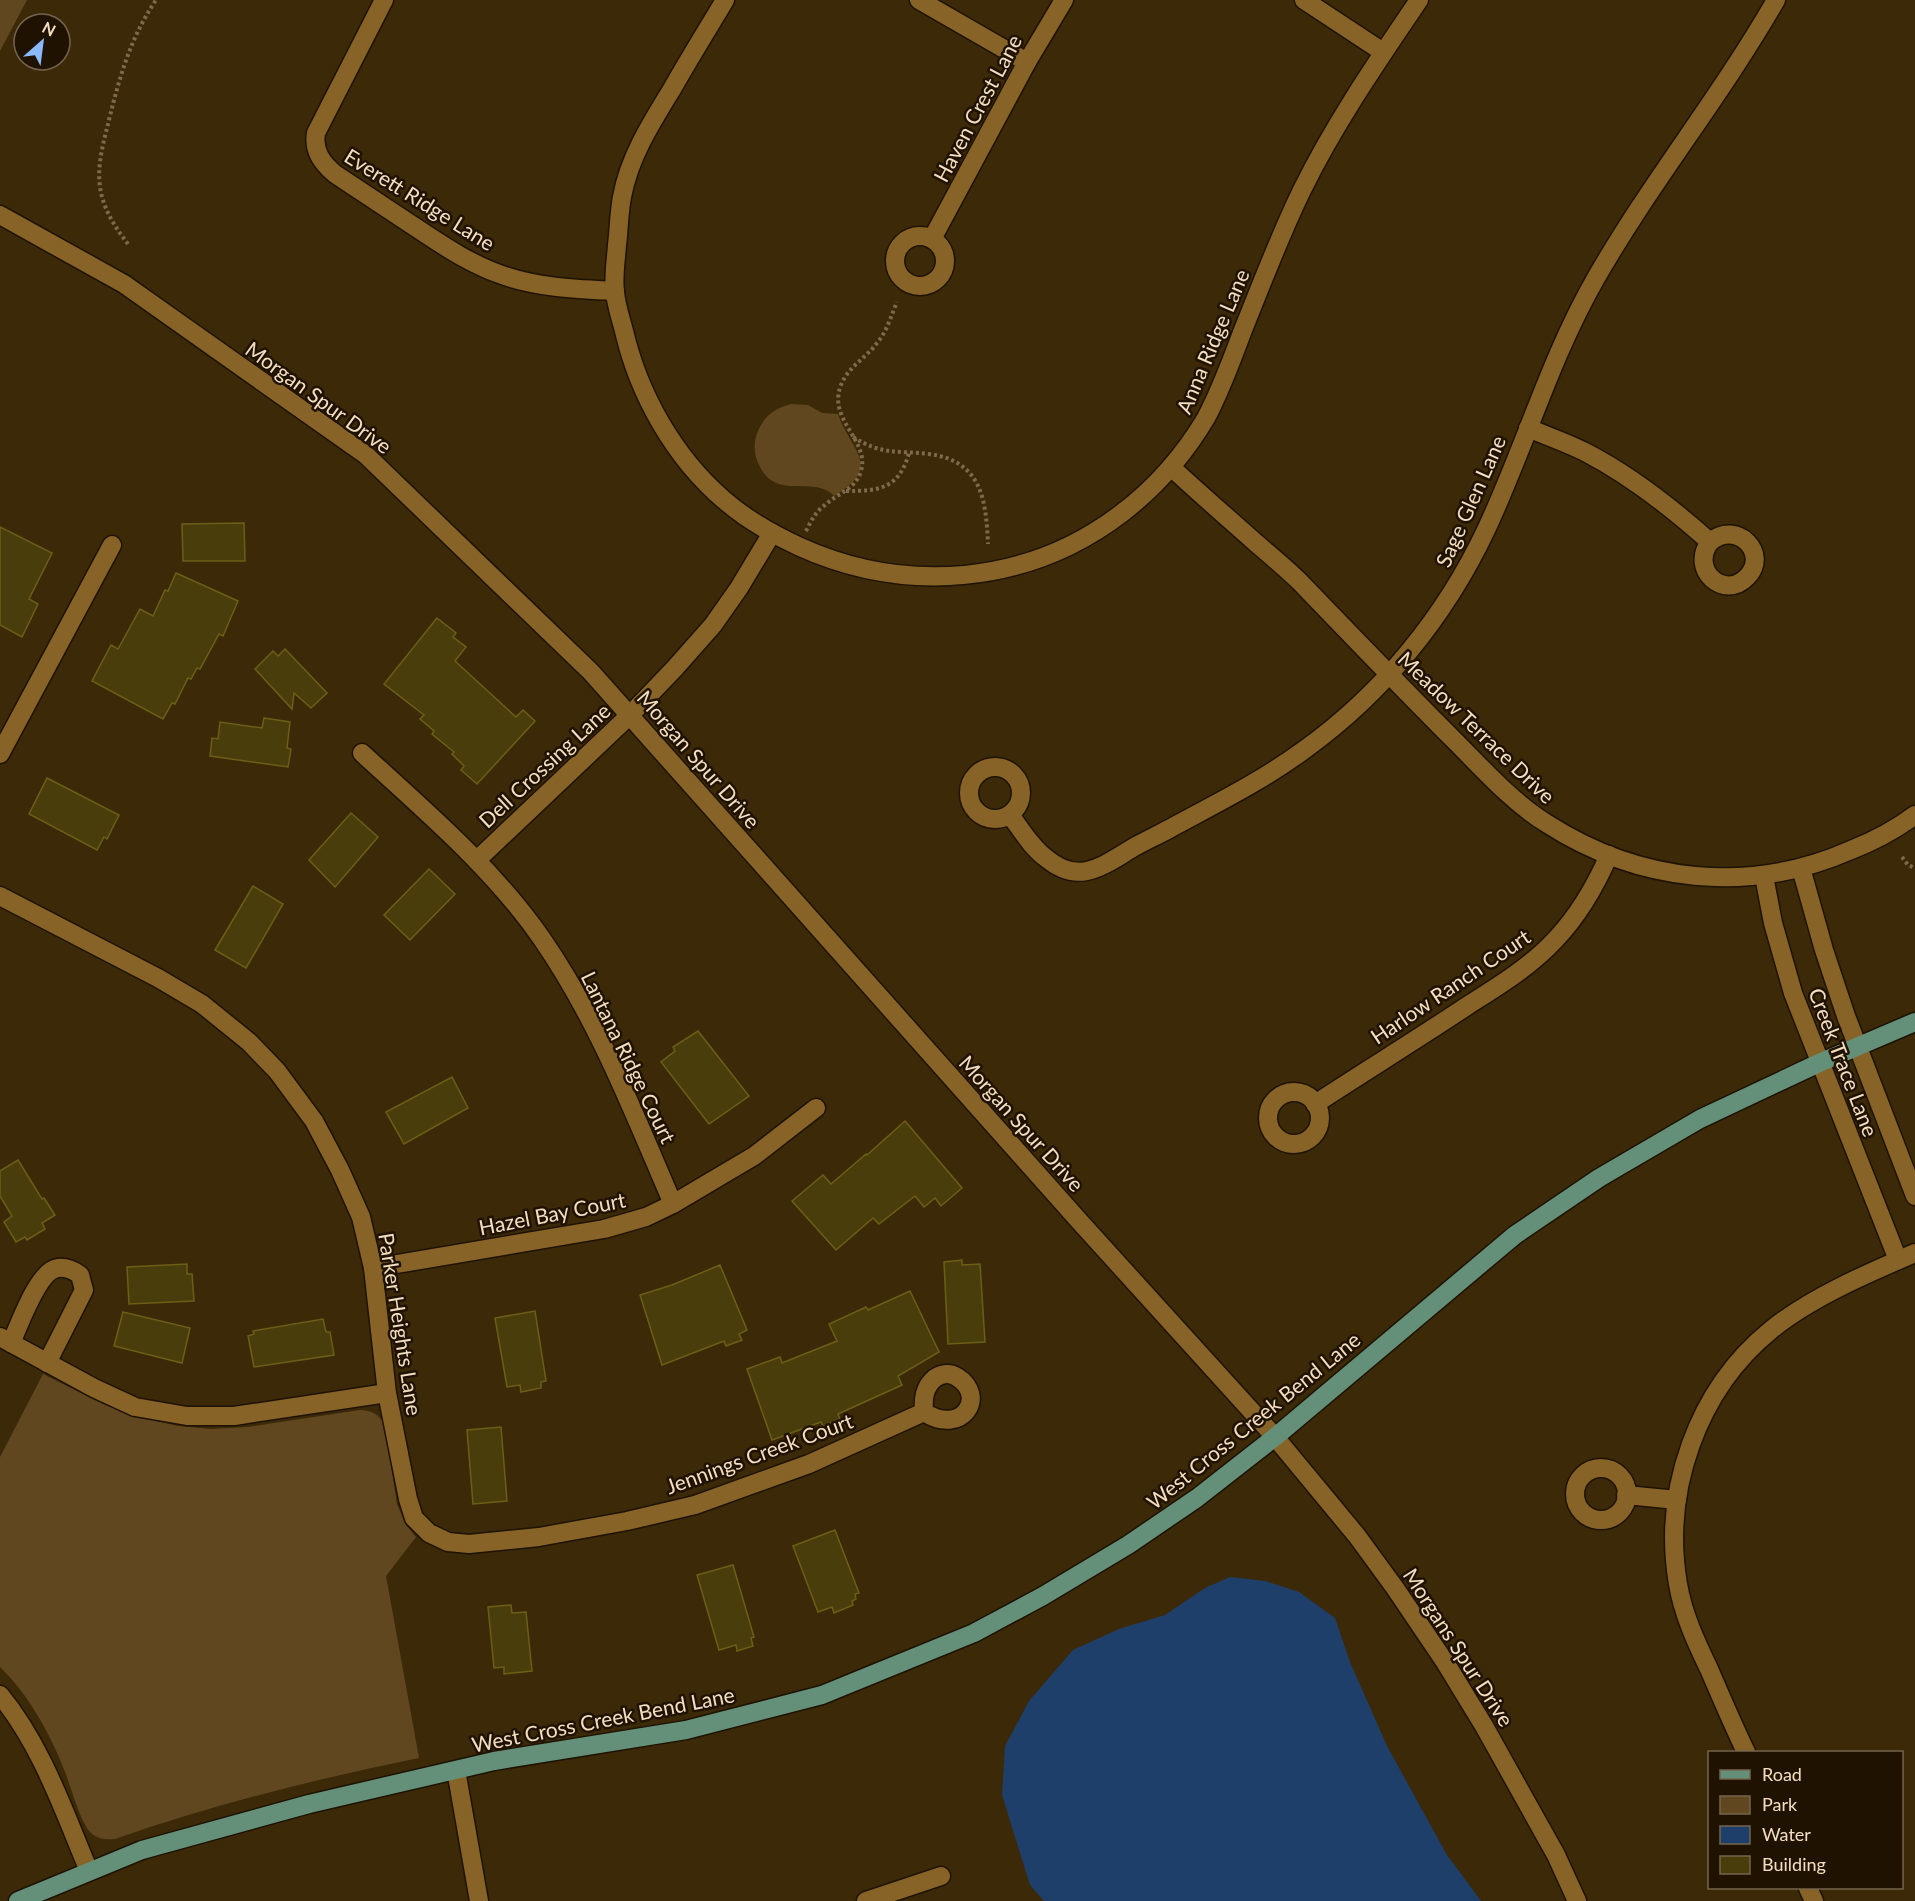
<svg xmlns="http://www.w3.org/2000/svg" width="1915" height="1901" viewBox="0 0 1915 1901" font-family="Lato,sans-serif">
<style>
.green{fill:#60471f}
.water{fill:#1f3f6b}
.building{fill:#493e0b;stroke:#6d5e17;stroke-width:1.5}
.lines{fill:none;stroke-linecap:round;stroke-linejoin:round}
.minor-casing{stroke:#1e1302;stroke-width:21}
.major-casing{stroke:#1e1302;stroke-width:21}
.path{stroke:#7e6a4b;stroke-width:4;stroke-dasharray:3 3;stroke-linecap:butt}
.minor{stroke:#886327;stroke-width:18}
.major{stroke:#649079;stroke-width:18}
.labels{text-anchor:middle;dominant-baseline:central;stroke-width:5;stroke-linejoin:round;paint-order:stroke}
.street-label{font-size:21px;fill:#f3dec1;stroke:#201200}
</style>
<rect width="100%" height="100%" fill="#3c2908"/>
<!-- green -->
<g class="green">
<path d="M 0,0 L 27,0 L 0,51 Z"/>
<path d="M 791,404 L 808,405 L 822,413 L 838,414 C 851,452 884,466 834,496 C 813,473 771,506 756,457 C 753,445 755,435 761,425 C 768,413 777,408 791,404 Z"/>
<path d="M 43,1374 L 105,1405 L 143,1418 L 178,1426 L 211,1429 L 247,1427 L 360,1410 C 372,1410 379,1415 385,1425 L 397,1504 L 406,1525 L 416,1537 L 386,1576 L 419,1758 C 316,1779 215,1804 115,1839 C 106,1840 97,1839 90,1832 C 80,1821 71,1787 65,1772 C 51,1735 29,1695 0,1667 L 0,1457 Z"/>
</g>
<!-- water -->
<path class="water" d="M 1230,1577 L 1265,1581 L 1299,1592 L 1335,1618 L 1350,1662 L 1387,1746 L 1447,1855 L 1481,1901 L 1044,1901 L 1030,1885 L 1002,1795 L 1005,1746 L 1029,1701 L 1073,1650 L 1119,1629 L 1165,1615 L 1205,1588 Z"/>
<!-- building -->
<g class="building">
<path d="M 244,523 L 245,561 L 183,561 L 182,524 Z"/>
<path d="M 0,527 L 52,553 L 29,599 L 38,604 L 22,637 L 0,625 Z"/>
<path d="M 176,573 L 238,601 L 223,636 L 219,634 L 200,669 L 197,668 L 191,679 L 188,678 L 175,704 L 172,703 L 163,719 L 92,681 L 111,645 L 118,649 L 140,609 L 153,616 L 165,590 L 168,591 Z"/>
<path d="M 437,618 L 456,633 L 453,637 L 466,647 L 455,661 L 516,717 L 523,710 L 535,721 L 477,784 L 461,770 L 464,766 L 452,754 L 454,752 L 432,734 L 434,731 L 420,719 L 424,715 L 384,684 Z"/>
<path d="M 285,649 L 327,693 L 311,708 L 294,693 L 292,709 L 255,669 L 273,651 L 278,656 Z"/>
<path d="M 264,718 L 290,722 L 287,748 L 291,749 L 288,767 L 210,756 L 212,738 L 218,739 L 220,722 L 262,728 Z"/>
<path d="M 47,778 L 119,815 L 107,839 L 104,837 L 97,850 L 29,814 Z"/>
<path d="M 351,813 L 378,837 L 335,887 L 309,860 Z"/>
<path d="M 429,869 L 455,894 L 410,940 L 384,915 Z"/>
<path d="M 253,886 L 283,904 L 246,968 L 215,950 Z"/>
<path d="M 698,1031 L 749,1096 L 709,1124 L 661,1062 L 675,1051 L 673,1047 Z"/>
<path d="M 452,1077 L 468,1108 L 404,1144 L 386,1112 Z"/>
<path d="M 905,1121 L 962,1188 L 941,1206 L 935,1198 L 924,1207 L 915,1196 L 879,1224 L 873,1218 L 836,1250 L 792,1201 L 823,1175 L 831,1184 L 866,1154 L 867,1155 Z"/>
<path d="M 18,1160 L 42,1199 L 44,1198 L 55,1215 L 42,1223 L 45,1229 L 27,1240 L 25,1237 L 16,1242 L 4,1222 L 12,1216 L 0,1196 L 0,1171 Z"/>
<path d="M 962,1260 L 962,1265 L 980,1264 L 985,1342 L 948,1344 L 944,1262 Z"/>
<path d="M 187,1264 L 187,1274 L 192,1274 L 194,1301 L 129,1304 L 127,1267 Z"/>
<path d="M 720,1265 L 747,1330 L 739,1334 L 742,1340 L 726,1346 L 724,1341 L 662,1365 L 640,1295 L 672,1285 Z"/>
<path d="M 910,1291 L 939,1352 L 898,1376 L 902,1385 L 838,1414 L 840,1419 L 823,1426 L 821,1422 L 772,1440 L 747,1369 L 780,1357 L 782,1363 L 837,1341 L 829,1324 L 866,1307 L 868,1310 Z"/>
<path d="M 535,1311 L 546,1381 L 541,1382 L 541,1388 L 521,1392 L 520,1385 L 507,1387 L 495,1318 Z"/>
<path d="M 123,1312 L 190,1328 L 182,1363 L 114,1346 Z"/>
<path d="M 323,1319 L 326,1332 L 330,1332 L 334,1355 L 254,1367 L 248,1336 L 254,1334 L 253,1331 Z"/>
<path d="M 501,1427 L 507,1501 L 473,1504 L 467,1430 Z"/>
<path d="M 835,1530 L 859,1593 L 855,1594 L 856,1599 L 852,1601 L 853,1605 L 834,1613 L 832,1607 L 818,1612 L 793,1546 Z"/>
<path d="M 733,1565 L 754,1637 L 751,1638 L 753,1646 L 737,1651 L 736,1645 L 719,1650 L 697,1575 Z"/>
<path d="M 511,1605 L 512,1613 L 526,1612 L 532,1671 L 504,1674 L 504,1667 L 494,1668 L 488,1607 Z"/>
</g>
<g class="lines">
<!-- minor casing -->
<g class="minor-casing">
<g id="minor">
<path d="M 384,0 L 316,133 C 313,151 322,163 335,174 C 361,191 386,208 412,225 C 442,245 471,265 505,276 C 541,288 578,289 615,291"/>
<path d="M 725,0 C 707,30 689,59 672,89 C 651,123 629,158 622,197 C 619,212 619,229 617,245 C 616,260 613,277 615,292 C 616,305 621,319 624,331 C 639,395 674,457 724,500 C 746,519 772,534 798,546 C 905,595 1028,585 1122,513 C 1156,487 1184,455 1206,418 C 1221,390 1232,359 1243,330 C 1262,283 1280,235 1302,190 C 1335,123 1377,62 1419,0"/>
<path d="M 919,0 L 1027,62"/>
<path d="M 1304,0 L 1383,52"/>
<path d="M 0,215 L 124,284 L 366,455 L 591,672 L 1081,1223 L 1275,1437 L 1357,1536 L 1395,1588 L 1445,1662 L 1484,1726 L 1556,1855 L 1577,1901"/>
<circle cx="920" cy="261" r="25"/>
<path d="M 932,239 L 1027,62 L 1064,0"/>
<path d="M 1528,428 C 1547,436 1568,443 1587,453 C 1633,477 1672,508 1710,542 C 1737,519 1770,554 1747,577 C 1724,601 1689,569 1710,542"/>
<path d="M 1171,467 C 1199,493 1228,518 1256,543 C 1271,556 1287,569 1301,583 C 1352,636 1402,688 1454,740 C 1483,769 1511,801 1546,823 C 1639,883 1749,895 1851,850 C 1874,841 1895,830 1915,815"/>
<path d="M 362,753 C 426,812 492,867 542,939 C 598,1020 634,1114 673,1204"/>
<path d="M 0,754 L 112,545"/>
<circle cx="995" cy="793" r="26"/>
<path d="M 1010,815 C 1021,829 1031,847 1046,858 C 1080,887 1105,864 1136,846 C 1147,840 1158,835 1169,829 C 1215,804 1262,781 1304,750 C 1382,694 1445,617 1486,530 C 1525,447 1550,358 1596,278 C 1651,182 1721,96 1776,0"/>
<path d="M 478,859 L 630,715 L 675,668 L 713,625 L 739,588 L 772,533"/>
<path d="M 1801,868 L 1824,950 L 1846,1016 L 1915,1196"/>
<path d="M 1764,876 L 1773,923 L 1793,993 L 1898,1260"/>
<path d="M 0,896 L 158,978 L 202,1004 L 249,1042 L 277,1071 L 314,1121 L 340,1170 L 361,1217 L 373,1268 L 387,1393 L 408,1499 L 414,1518 L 429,1533 L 448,1542 L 469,1544 L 539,1537 L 627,1521 L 695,1505 L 809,1464 L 924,1412 C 962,1437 988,1396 957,1377 C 949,1372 942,1374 935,1378 C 924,1387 923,1399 924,1412"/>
<circle cx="1294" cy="1118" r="26"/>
<path d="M 1315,1104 C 1367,1070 1419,1038 1470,1004 C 1500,985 1531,966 1555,940 C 1579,915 1595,887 1609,855"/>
<path d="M 373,1268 L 604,1229 L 646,1217 L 673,1204 L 754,1156 L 816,1108"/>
<path d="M 0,1337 L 94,1388 L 135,1407 L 187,1416 L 234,1416 L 387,1393"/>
<path d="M 11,1343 C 19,1326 38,1270 58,1268 C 67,1267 73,1270 80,1275 L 84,1290 L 47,1363"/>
<circle cx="1601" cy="1494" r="26"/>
<path d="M 1626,1495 L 1677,1500"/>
<path d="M 0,1695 C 42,1746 64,1812 89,1871"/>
<path d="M 1746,1752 C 1733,1725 1721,1697 1709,1669 C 1696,1642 1683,1614 1678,1584 C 1662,1491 1697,1390 1771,1330 C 1810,1298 1868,1273 1915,1253"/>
<path d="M 456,1770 L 479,1901"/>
<path d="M 1808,1888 L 1814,1901"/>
<path d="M 866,1901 L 941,1876"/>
</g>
</g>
<!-- major casing -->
<g class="major-casing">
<path id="major" d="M 18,1901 L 142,1850 L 309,1804 L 494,1761 L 686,1730 L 822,1695 L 974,1633 L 1043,1596 L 1128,1545 L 1197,1498 L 1275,1437 L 1515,1235 L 1599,1178 L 1700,1119 L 1819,1063 L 1915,1022"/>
</g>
<!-- path -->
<g class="path">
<path d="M 128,244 C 115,227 103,209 100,187 C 97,166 103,144 108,124 C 119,79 130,38 156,0"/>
<path d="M 853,437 C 884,456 896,450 929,454 C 982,461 986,500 988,544"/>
<path d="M 846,491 C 879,491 899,489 909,453"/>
<path d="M 806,531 C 811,521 816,511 825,505 C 838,493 856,489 861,471 C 870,440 827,420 841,385 C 848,367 866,358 877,343 C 887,331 891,316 897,302"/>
<path d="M 1902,857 L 1908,865 L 1915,868"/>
</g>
<!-- minor -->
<use href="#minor" class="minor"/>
<!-- major -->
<use href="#major" class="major"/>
</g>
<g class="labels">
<!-- street labels -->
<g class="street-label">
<text transform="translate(977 108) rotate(-62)">Haven Crest Lane</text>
<text transform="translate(420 199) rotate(32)">Everett Ridge Lane</text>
<text transform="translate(1212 341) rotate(-67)">Anna Ridge Lane</text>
<text transform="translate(319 397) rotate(36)">Morgan Spur Drive</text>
<text transform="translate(1470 501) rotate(-66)">Sage Glen Lane</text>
<text transform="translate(1477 727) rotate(44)">Meadow Terrace Drive</text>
<text transform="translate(699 759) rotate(49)">Morgan Spur Drive</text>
<text transform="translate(544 765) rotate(-43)">Dell Crossing Lane</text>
<text transform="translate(1450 986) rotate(-34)">Harlow Ranch Court</text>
<text transform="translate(629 1057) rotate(64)">Lantana Ridge Court</text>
<text transform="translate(1844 1062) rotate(69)">Creek Trace Lane</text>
<text transform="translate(1022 1123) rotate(48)">Morgan Spur Drive</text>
<text transform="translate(552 1213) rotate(-11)">Hazel Bay Court</text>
<text transform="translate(401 1324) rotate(81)">Parker Heights Lane</text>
<text transform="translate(1253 1420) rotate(-39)">West Cross Creek Bend Lane</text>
<text transform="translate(759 1453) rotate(-20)">Jennings Creek Court</text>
<text transform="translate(1459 1647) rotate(57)">Morgans Spur Drive</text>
<text transform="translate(603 1719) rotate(-11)">West Cross Creek Bend Lane</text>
</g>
</g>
<!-- legend -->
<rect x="1708" y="1751" width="195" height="138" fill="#201200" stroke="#74644d" stroke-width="1.5"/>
<rect x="1720" y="1770" width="30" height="9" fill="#649079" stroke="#74644d" stroke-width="1.5"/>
<text x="1762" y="1781" font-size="18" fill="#f3dec1">Road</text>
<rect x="1720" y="1796" width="30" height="18" fill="#60471f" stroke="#74644d" stroke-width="1.5"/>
<text x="1762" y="1811" font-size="18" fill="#f3dec1">Park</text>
<rect x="1720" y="1826" width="30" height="18" fill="#1f3f6b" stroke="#74644d" stroke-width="1.5"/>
<text x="1762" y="1841" font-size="18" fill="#f3dec1">Water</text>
<rect x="1720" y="1856" width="30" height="18" fill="#493e0b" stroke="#74644d" stroke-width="1.5"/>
<text x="1762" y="1871" font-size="18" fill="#f3dec1">Building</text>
<!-- north arrow -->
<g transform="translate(42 42) rotate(28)"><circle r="28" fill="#201200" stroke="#74644d" stroke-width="1.5"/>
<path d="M0-4.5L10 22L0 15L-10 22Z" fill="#8abafc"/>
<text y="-9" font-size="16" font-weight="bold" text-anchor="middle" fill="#f3dec1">N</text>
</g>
</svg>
